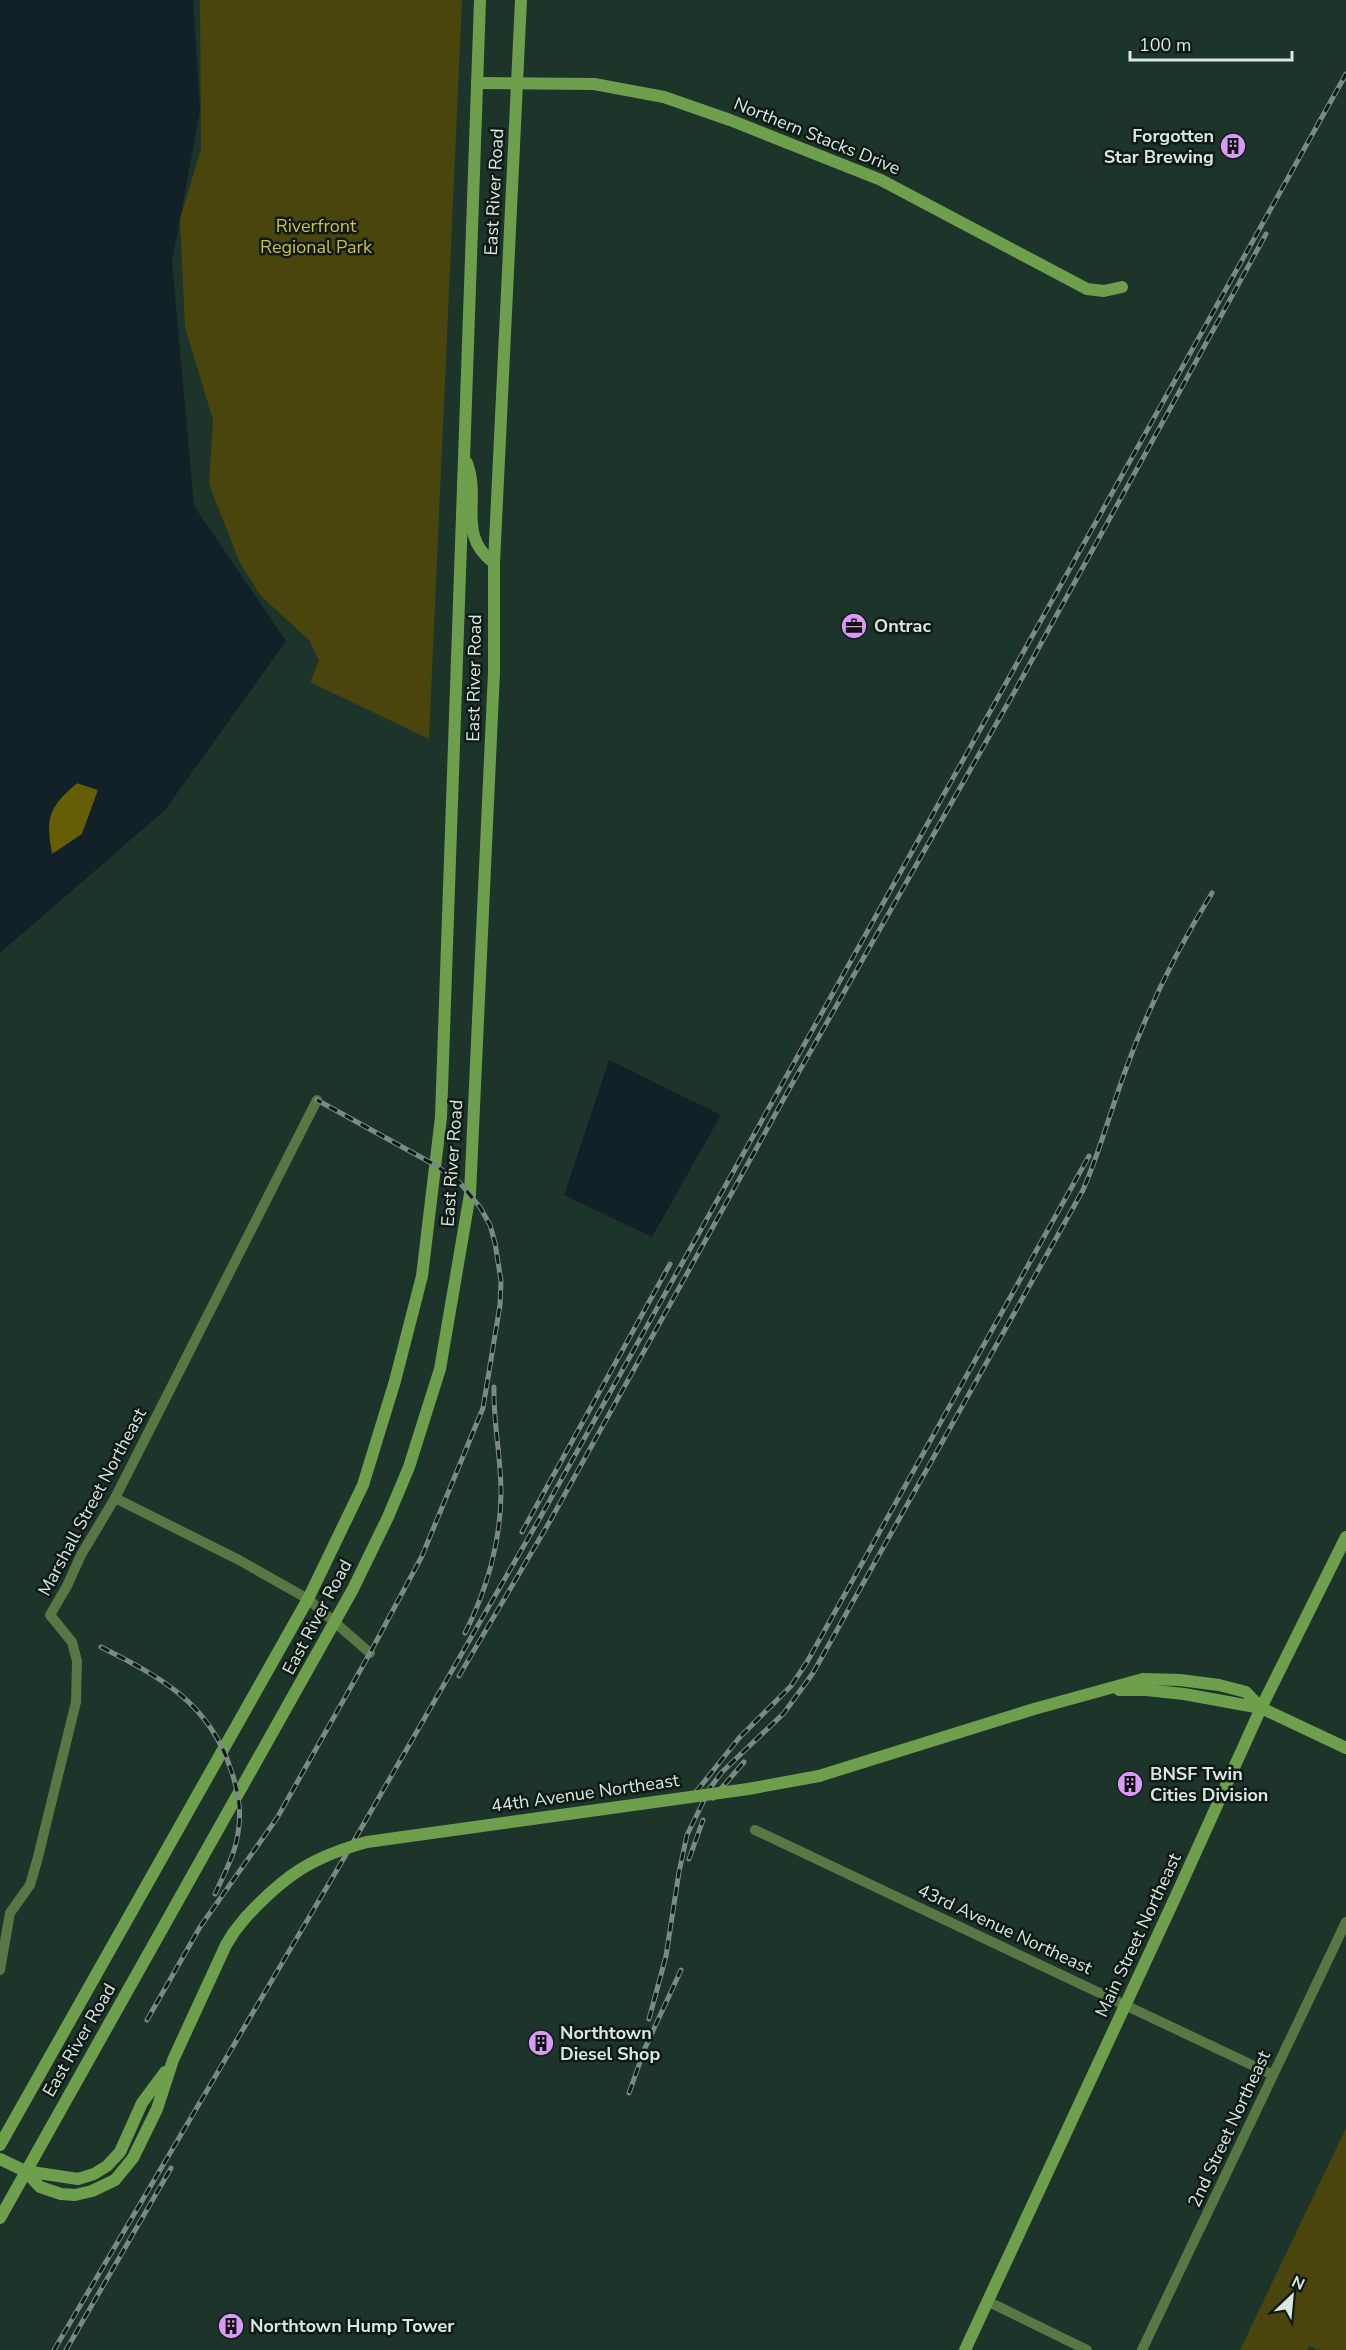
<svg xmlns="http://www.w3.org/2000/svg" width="1346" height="2350" viewBox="0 0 1346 2350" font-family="'Nunito Sans',sans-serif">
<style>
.green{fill:#4a450c}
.forest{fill:#655e05}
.water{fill:#112127;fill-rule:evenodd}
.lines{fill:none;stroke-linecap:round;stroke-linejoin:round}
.street{stroke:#587745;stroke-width:10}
.secondary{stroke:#6e9f4d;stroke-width:12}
.rail-casing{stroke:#798c83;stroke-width:5}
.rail{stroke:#0f1915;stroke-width:3;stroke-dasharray:9;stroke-linecap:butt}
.secondary-bridge{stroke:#6e9f4d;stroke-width:12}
.labels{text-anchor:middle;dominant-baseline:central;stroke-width:5;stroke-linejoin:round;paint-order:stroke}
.street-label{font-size:18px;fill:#d9e7e0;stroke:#0f1915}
.poi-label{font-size:18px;font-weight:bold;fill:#d9e7e0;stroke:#0f1915;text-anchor:start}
.park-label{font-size:18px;fill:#cfc236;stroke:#0f1915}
</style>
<rect width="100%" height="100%" fill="#1d342a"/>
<!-- green -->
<g class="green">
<path d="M 200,0 L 462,0 L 429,739 L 310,682 L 319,661 L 310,641 L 260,595 L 239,561 L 209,484 L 213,420 L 185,327 L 180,219 L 201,149 Z"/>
<path d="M 1346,2128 L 1346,2350 L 1318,2350 L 1309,2346 L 1307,2350 L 1240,2350 Z"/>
</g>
<!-- forest -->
<path class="forest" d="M 77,783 L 98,790 L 82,834 L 52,855 C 46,816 47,809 77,783 Z"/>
<!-- water -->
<g class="water">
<path d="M 0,0 L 193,0 L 200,111 L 172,262 L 194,506 L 286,641 L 165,810 L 0,953 ZM 77,783 L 98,790 L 82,834 L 52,854 C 45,818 49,807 77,783 Z"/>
<path d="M 609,1060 L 721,1115 L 652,1237 L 564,1195 Z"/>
</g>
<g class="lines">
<!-- street -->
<g class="street">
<path d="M 115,1498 L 239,1560 L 308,1599 L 370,1653"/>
<path d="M 755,1830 L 1273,2075"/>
<path d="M 0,1970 L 10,1913 L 30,1885 L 37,1861 L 76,1702 L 77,1661 L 72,1642 L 50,1615 L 67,1586 L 81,1555 L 115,1498 L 317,1100"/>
<path d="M 987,2301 L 1087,2350"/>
<path d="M 1142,2350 L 1346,1922"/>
</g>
<!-- secondary -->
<g class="secondary">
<path d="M 477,83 L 594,84 L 664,97 L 730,120 L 881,180 L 1087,289 L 1104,291 L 1122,287"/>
<path d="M 467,463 C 481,500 456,535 494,563"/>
<path d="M 1119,1690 L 1146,1690 L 1184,1694 L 1261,1708 L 1346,1748"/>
<path d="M 819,1776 L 1034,1709 L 1143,1679 L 1180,1680 L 1219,1685 L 1246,1692 L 1261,1708"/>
<path d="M 0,2145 L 308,1599 L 363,1485 L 395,1381 L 422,1276 L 441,1117 L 480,0"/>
<path d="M 0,2159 L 25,2171 L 40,2187 L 61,2194 L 75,2195 L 92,2191 L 115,2180 L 133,2158 L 157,2109 L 173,2060 L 226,1945 L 234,1932 L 246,1917"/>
<path d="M 25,2171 L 78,2179 L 94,2174 L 107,2166 L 120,2152 L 142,2103 L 165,2072"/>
<path d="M 0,2218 L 353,1589 L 388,1517 L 409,1467 L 440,1369 L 470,1194 L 494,672 L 494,563 L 521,0"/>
<path d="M 965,2350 L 1175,1898 L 1261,1708 L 1346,1537"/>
</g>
<!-- rail casing -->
<g class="rail-casing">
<g id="rail">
<path d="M 522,1532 L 670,1264"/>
<path d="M 465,1633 C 487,1590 501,1540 501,1492 C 501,1457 493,1422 494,1387"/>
<path d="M 101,1647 C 160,1677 209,1702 231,1770 C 238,1790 242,1812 238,1833 C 235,1855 224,1874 215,1894"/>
<path d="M 459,1676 L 550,1521 L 792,1084 L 1016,689 L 1266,234"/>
<path d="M 696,1792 L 739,1738 L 791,1686 L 807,1662 L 1089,1156"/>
<path d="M 713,1798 L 744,1762"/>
<path d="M 689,1859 L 703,1820"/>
<path d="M 649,2019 L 666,1956 L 679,1872 L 687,1835 L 710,1788 L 722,1772 L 784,1713 L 813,1673 L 1083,1190 C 1100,1151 1111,1109 1126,1069 C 1148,1008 1178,948 1212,893"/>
<path d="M 147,2020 L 200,1927 L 277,1818 L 370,1653 L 422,1556 L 483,1408 L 500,1305 L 501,1281 L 495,1243 L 490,1225 L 480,1207 L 460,1183 L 435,1165 L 317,1100"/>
<path d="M 629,2093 L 645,2048 L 681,1970"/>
<path d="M 54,2350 L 344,1858 L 541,1516 L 1346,74"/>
<path d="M 66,2350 L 171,2168"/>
</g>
</g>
<!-- rail -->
<use href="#rail" class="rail"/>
<!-- secondary-bridge -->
<path class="secondary-bridge" d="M 246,1917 C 285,1875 312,1857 367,1842 L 748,1789 L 819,1776"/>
</g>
<!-- icons -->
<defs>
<g id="building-disc" transform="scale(1.35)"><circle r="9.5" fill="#d99af7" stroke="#0f1915"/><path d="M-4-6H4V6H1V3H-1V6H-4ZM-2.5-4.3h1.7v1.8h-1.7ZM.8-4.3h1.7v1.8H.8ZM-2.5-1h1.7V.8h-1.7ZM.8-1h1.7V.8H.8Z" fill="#111"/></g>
<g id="office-disc" transform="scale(1.35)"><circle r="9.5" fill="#d99af7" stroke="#0f1915"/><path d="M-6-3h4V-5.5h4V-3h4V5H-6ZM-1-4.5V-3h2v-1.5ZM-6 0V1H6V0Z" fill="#111"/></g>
</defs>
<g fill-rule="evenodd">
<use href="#building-disc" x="1233" y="146"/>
<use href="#office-disc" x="854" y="626"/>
<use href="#building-disc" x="1130" y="1784"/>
<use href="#building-disc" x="541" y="2043"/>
<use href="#building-disc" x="231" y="2326"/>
</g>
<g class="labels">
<!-- street labels -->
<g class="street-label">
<text transform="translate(817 136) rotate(22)">Northern Stacks Drive</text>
<text transform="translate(494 192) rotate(-87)">East River Road</text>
<text transform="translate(474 678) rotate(-89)">East River Road</text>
<text transform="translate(452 1163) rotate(-86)">East River Road</text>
<text transform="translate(92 1502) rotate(-62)">Marshall Street Northeast</text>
<text transform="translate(317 1617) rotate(-62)">East River Road</text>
<text transform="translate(585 1793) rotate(-8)">44th Avenue Northeast</text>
<text transform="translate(1005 1929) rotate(25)">43rd Avenue Northeast</text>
<text transform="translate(1138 1935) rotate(-65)">Main Street Northeast</text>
<text transform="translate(79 2040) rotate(-60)">East River Road</text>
<text transform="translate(1229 2129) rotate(-65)">2nd Street Northeast</text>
</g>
<!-- poi labels -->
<g class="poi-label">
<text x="1214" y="136" text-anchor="end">Forgotten<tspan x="1214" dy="21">Star Brewing</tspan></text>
<text x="874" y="626">Ontrac</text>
<text x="1150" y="1774">BNSF Twin<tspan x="1150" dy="21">Cities Division</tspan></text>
<text x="560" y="2033">Northtown<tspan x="560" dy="21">Diesel Shop</tspan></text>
<text x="250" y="2326">Northtown Hump Tower</text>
</g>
<!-- park labels -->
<g class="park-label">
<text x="316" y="226">Riverfront<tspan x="316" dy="21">Regional Park</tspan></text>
</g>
</g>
<!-- north arrow -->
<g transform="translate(1292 2296) rotate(26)" stroke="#0f1915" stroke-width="4.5" paint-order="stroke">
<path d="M0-4.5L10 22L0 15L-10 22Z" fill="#d9e7e0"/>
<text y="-9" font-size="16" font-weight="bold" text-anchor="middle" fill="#d9e7e0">N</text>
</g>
<!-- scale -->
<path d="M1130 51v9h162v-9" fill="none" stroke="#d9e7e0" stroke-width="3"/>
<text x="1139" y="51" font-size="18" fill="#d9e7e0" stroke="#0f1915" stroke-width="4.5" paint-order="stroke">100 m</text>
</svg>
